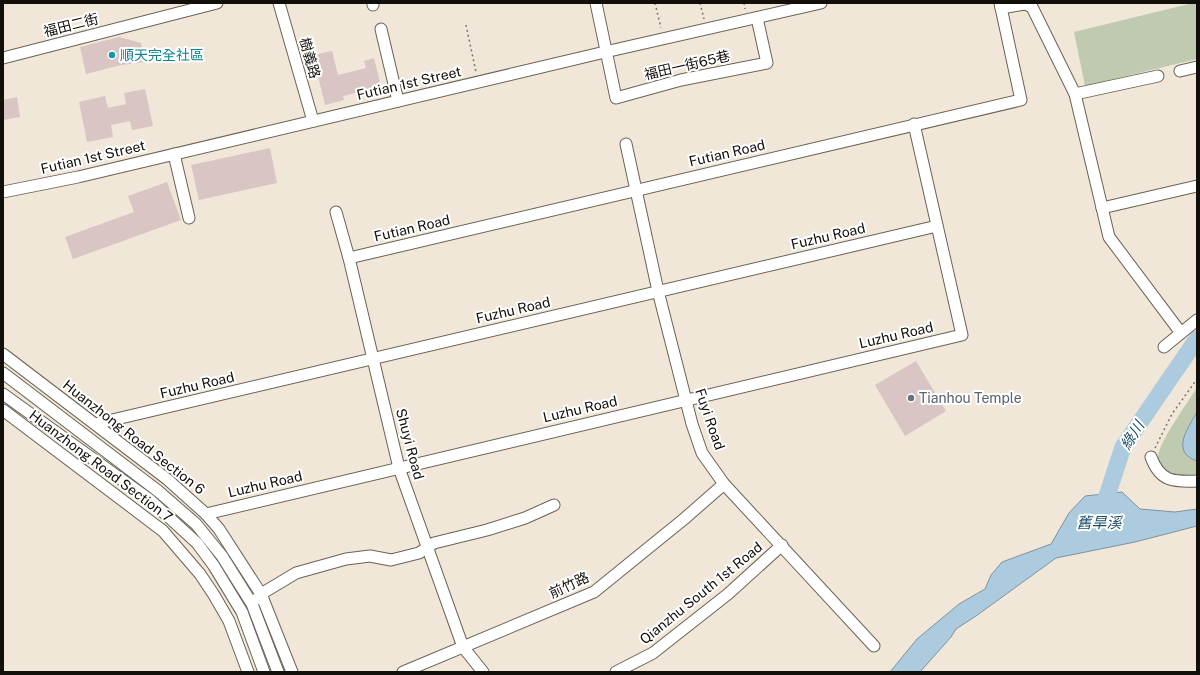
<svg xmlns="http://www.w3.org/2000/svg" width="1200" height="675" viewBox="0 0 1200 675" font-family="'Public Sans','Noto Sans TC',sans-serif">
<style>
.green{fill:#c0cab1}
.water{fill:#accbdf;stroke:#7e939f}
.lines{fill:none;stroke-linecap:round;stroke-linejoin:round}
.river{stroke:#accbdf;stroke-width:17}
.building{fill:#d9c5c3}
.minor-casing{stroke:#6a6255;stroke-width:13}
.path{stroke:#797369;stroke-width:1.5;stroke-dasharray:2 3;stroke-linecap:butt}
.minor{stroke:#fff;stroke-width:11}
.culture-dot{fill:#0f9aa8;stroke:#fff;stroke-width:1.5}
.worship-dot{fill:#6b7280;stroke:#fff;stroke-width:1.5}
.labels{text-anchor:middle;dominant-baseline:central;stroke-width:4;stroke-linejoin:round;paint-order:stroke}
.street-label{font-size:14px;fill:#120f0a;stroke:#fff}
.culture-label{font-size:14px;fill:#0d838f;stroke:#fff;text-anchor:start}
.worship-label{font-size:14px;fill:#5b616d;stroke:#fff;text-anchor:start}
.water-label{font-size:15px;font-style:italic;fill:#194d6b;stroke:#fff}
</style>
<rect width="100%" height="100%" fill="#f0e7d8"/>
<!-- green -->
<g class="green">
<path d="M 1193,3 L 1197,3 L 1197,59 L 1085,86 L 1074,32 Z"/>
<path d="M 1197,387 L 1197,412 L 1186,431 L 1189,458 L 1197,461 L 1197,477 L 1174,478 C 1167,473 1157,467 1158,457 C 1159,441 1188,403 1197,387 Z"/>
</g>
<!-- water -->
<g class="water">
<path d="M 1197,412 L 1197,461 C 1170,452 1188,428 1197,412 Z"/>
<path d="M 1122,492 L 1140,509 L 1175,512 L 1197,509 L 1197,526 L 1135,542 L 1056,558 L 976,616 L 956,629 L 951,637 L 920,672 L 890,672 L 917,639 L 959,604 L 985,589 L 991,575 L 1002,562 L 1051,544 L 1069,513 L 1085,496 Z"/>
</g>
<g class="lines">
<!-- river -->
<path class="river" d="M 1101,514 L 1123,447 L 1197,339"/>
</g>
<!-- building -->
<g class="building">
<path d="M 119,37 L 141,43 L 145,62 L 121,65 L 86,74 L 80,47 Z"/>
<path d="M 332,51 L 338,75 L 366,68 L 364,61 L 374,58 L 381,87 L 343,96 L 344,100 L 325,105 L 313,55 Z"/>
<path d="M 145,89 L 153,126 L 132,130 L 130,121 L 111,125 L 113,137 L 87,142 L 79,102 L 105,96 L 108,108 L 126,104 L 124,93 Z"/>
<path d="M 17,97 L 20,117 L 3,120 L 3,100 Z"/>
<path d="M 270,148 L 277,183 L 199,200 L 191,165 Z"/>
<path d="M 167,182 L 181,220 L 73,259 L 65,237 L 134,212 L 128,196 Z"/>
<path d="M 916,361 L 946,411 L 905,436 L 875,385 Z"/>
</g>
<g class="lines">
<!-- minor casing -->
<g class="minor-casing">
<g id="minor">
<path d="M 279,3 L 313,121"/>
<path d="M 373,3 L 373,5"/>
<path d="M 596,3 L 616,98 L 681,80 L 767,63 L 757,18"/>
<path d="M 1001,8 L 1025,4 L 1032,7 L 1075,94 L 1109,237 L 1181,333 L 1197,320"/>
<path d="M 381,29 L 398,101"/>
<path d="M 3,58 L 217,3"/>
<path d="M 1180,71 L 1197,67"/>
<path d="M 1075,94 L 1158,76"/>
<path d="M 626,144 L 658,291 L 692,424 L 702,453 L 724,484 L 874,646"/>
<path d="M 174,154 L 189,218"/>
<path d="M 3,192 L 78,177 L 605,52 L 821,3"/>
<path d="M 1102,208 L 1197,186"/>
<path d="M 336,212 L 349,258 L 399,468 L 463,647 L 483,672"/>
<path d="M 349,258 L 1021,100 L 1000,3"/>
<path d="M 1164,347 L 1181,333"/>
<path d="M 3,354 L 167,479 L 206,514 L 219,529 L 261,594 L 292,672"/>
<path d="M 3,373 L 158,491 L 196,524 L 222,556 L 252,604 L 278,672"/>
<path d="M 3,394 L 150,500 L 197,543 L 214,566 L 242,612 L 264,672"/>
<path d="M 3,410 L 163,531 L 200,574 L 214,595 L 229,621 L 248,672"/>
<path d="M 95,424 L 937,226"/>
<path d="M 1151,457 C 1160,482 1174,482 1197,481"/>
<path d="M 206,514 L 962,335 L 914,124"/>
<path d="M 257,599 L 261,594 L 296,573 L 346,559 L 370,556 L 391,560 L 419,553 L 434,543 L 487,530 L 525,518 L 554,505"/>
<path d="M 403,672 L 594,592 L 684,519 L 724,484"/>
<path d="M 616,672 L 653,653 L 728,594 L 782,545"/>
</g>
</g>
<!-- path -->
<g class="path">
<path d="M 655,3 L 661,28"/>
<path d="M 700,3 L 704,19"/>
<path d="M 744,3 L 745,9"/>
<path d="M 466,25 L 476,72"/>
<path d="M 1155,448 L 1172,414 L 1197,379"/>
</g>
<!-- minor -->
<use href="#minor" class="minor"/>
</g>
<!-- markers -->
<circle class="culture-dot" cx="112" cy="55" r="4"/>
<circle class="worship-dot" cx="911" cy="398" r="4"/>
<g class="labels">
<!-- street labels -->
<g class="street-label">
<text transform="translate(71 25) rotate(-14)">福田二街</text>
<text transform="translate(310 58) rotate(74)">樹義路</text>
<text transform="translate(687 65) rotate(-13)">福田一街65巷</text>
<text transform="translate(409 83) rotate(-13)">Futian 1st Street</text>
<text transform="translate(727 153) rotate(-13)">Futian Road</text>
<text transform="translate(93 157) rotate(-13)">Futian 1st Street</text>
<text transform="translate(412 228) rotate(-13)">Futian Road</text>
<text transform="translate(828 236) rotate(-13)">Fuzhu Road</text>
<text transform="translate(513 310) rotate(-13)">Fuzhu Road</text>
<text transform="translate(896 335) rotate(-13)">Luzhu Road</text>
<text transform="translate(197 385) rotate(-13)">Fuzhu Road</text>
<text transform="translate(580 409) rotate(-13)">Luzhu Road</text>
<text transform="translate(710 419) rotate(71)">Fuyi Road</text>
<text transform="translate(134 437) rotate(38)">Huanzhong Road Section 6</text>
<text transform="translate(410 444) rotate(75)">Shuyi Road</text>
<text transform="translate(101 466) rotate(37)">Huanzhong Road Section 7</text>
<text transform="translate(265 484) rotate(-13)">Luzhu Road</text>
<text transform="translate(569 585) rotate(-25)">前竹路</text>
<text transform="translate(701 593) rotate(-39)">Qianzhu South 1st Road</text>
</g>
<!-- culture labels -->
<g class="culture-label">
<text x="120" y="55">順天完全社區</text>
</g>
<!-- worship labels -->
<g class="worship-label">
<text x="919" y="398">Tianhou Temple</text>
</g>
<!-- water labels -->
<g class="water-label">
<text transform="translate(1132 435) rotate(-58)">綠川</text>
<text x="1099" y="522">舊旱溪</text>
</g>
</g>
<!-- border -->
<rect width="1200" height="675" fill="none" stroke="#120f0a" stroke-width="8"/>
</svg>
